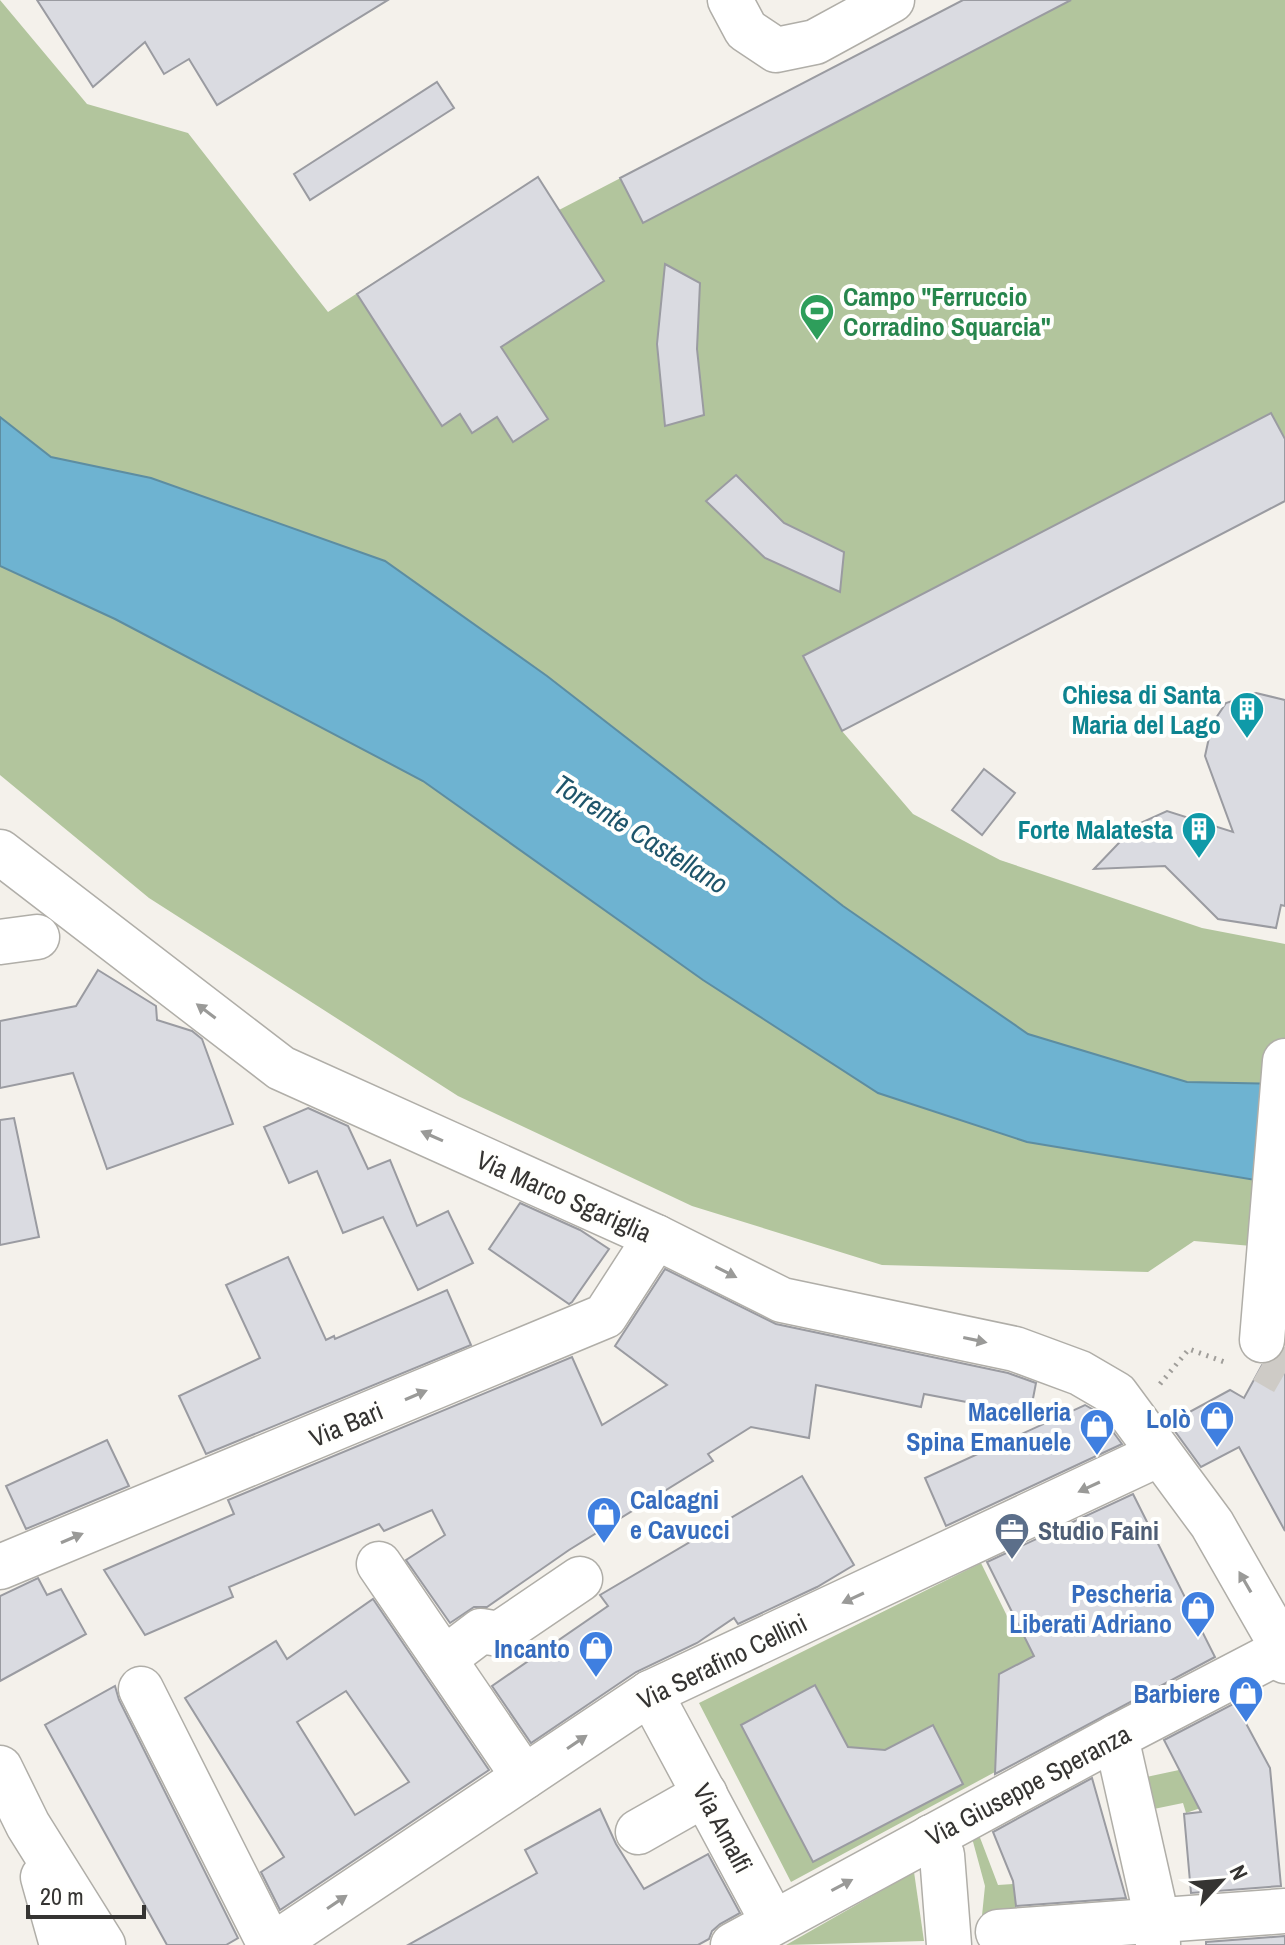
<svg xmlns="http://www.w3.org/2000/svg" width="1285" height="1945" viewBox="0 0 1285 1945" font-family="'Archivo Narrow',sans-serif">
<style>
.green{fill:#b2c59d}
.water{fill:#6eb3d1;stroke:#5d8da1;stroke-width:2}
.building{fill:#dadbe1;stroke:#9a9ba1;stroke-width:2;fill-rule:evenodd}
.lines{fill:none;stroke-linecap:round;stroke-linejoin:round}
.minor-tunnel{stroke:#cecbc6;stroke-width:44;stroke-dasharray:44 22;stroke-linecap:butt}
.minor-casing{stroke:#b0aea8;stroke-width:47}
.major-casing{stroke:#b0aea8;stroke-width:47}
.path{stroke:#a09e9a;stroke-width:5;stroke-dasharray:2 6;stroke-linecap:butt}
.minor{stroke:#fff;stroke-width:44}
.major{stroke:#fff;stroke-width:44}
.oneway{fill:#9a9a98}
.labels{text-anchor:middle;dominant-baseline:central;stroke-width:8;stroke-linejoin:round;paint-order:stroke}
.leisure-label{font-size:26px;font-weight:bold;fill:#27864d;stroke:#fffffd;text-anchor:start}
.culture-label{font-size:26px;font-weight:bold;fill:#0d838f;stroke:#fffffd;text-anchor:end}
.street-label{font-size:26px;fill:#353432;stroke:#fffffd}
.shop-label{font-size:26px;font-weight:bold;fill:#366cbe;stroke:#fffffd;text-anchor:end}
.service-label{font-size:26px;font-weight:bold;fill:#4e5e75;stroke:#fffffd;text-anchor:start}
.water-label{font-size:28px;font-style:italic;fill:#1e556b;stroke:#fffffd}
</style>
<rect width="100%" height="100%" fill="#f4f1eb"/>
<!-- green -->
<g class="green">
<path d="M 0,0 L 87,104 L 188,133 L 328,312 L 538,177 L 559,210 L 963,0 L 1285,0 L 1285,501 L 842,731 L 913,814 L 1000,860 L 1202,928 L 1285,944 L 1285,1084 L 1187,1082 L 1028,1034 L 843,906 L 547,676 L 385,561 L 151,478 L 50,457 L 0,417 Z"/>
<path d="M 0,566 L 115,619 L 423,781 L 703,980 L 878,1093 L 1027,1142 L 1285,1185 L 1285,1249 L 1194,1241 L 1148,1272 L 882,1265 L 692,1206 L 458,1096 L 149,898 L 0,775 Z"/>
<path d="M 1056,1526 L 1062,1535 L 1149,1597 L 1178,1582 L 1185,1599 L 999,1674 L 995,1772 L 791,1882 L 699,1703 L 981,1563 L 1007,1616 L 1074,1598 L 1042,1533 Z"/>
<path d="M 1266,1760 L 1271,1784 L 1186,1813 L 1183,1803 L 1144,1811 L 1137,1779 L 1179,1770 L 1194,1798 Z"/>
<path d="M 979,1835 L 998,1885 L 1013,1884 L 1018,1922 L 991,1945 L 979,1945 L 985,1886 L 972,1838 Z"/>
<path d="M 914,1872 L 924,1941 L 786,1945 Z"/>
</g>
<!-- water -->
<path class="water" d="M 0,417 L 51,457 L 151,478 L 385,561 L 547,676 L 843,906 L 1028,1034 L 1187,1082 L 1285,1084 L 1285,1185 L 1027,1142 L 878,1093 L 703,980 L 423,781 L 115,619 L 0,566 Z"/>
<!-- building -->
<g class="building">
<path d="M 37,0 L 388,0 L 217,105 L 189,59 L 164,74 L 145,42 L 93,87 Z"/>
<path d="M 963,0 L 1071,0 L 643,223 L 620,178 Z"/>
<path d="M 437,82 L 454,108 L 310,200 L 294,174 Z"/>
<path d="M 538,177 L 604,281 L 501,347 L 548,419 L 513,442 L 497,417 L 472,433 L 460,414 L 442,426 L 357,294 Z"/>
<path d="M 665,264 L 700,283 L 697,349 L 704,415 L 665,426 L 657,344 Z"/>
<path d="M 1271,413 L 1285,439 L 1285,501 L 842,731 L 803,656 Z"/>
<path d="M 736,475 L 784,523 L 844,552 L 840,592 L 765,558 L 706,501 Z"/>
<path d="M 1256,693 L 1285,700 L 1285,906 L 1281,905 L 1276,928 L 1218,919 L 1165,866 L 1094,869 L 1136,825 L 1167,811 L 1233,832 L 1205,756 L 1212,724 L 1226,703 Z"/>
<path d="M 984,769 L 1015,793 L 982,835 L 952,810 Z"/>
<path d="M 98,970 L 156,1006 L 157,1020 L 192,1031 L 202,1039 L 233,1124 L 107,1169 L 73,1073 L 0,1088 L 0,1021 L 76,1006 Z"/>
<path d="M 308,1108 L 348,1126 L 368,1169 L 390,1160 L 417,1226 L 448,1211 L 473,1263 L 418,1290 L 383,1217 L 343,1233 L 317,1171 L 289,1183 L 264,1127 Z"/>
<path d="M 14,1118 L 39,1237 L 0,1245 L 0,1120 Z"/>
<path d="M 520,1203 L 580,1230 L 609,1249 L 572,1302 L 569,1304 L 489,1249 Z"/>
<path d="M 288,1257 L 326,1340 L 334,1336 L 335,1339 L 447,1290 L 471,1345 L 206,1454 L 179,1396 L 260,1358 L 226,1285 Z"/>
<path d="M 665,1269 L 776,1324 L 1008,1373 L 1036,1383 L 1030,1414 L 924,1394 L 921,1407 L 816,1385 L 809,1438 L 751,1427 L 708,1454 L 713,1461 L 569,1550 L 487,1607 L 474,1607 L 450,1623 L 406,1560 L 445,1535 L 432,1510 L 384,1531 L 379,1524 L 229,1587 L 233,1597 L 145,1635 L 104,1570 L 234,1514 L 228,1500 L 572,1357 L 602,1425 L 667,1385 L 615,1346 Z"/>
<path d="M 1285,1348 L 1285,1531 L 1239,1447 L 1201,1467 L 1169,1423 L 1230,1390 L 1244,1398 L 1262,1365 L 1273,1362 L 1282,1355 Z"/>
<path d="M 1085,1405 L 1099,1413 L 1122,1444 L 946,1526 L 925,1478 Z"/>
<path d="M 107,1440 L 129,1486 L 26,1529 L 6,1486 Z"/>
<path d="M 802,1476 L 854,1565 L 817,1587 L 738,1624 L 734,1618 L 697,1643 L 636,1672 L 531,1743 L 492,1686 L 608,1606 L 600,1595 Z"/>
<path d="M 1133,1494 L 1215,1657 L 995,1774 L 999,1674 L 1034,1656 L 987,1562 Z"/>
<path d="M 38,1578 L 47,1595 L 61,1589 L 86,1634 L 0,1681 L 0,1596 Z"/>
<path d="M 373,1599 L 489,1770 L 280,1910 L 261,1872 L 284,1857 L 185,1698 L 276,1641 L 287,1659 ZM 346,1691 L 409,1782 L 355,1815 L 297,1722 Z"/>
<path d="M 815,1685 L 848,1747 L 885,1750 L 933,1725 L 963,1784 L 813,1862 L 741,1725 Z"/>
<path d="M 115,1686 L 119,1700 L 238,1938 L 226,1945 L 167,1945 L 45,1725 Z"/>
<path d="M 1235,1703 L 1270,1768 L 1281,1886 L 1191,1893 L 1184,1814 L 1201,1812 L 1164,1740 Z"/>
<path d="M 1092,1778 L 1126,1898 L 1016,1906 L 1013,1881 L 993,1832 Z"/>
<path d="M 600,1809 L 616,1844 L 644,1889 L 708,1854 L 740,1913 L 720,1924 L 712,1931 L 709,1939 L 698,1945 L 408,1945 L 537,1873 L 525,1850 Z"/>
<path d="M 1285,1936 L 1285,1945 L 1206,1945 L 1206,1942 Z"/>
</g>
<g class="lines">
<!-- minor-tunnel -->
<path class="minor-tunnel" d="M 1264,1361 L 1285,1373"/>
<!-- minor casing -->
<g class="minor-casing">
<g id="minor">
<path d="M 730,0 L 746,30 L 776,50 L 815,42 L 892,0"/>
<path d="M 0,852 L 281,1068 L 656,1237 L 782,1300 L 1015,1349 L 1080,1373 L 1116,1394 L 1212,1524 L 1284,1650 L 1285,1661"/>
<path d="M 0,942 L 37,937"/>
<path d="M 1262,1340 L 1285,1061"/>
<path d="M 379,1564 L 524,1777"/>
<path d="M 0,1567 L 605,1316 L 656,1237"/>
<path d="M 444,1659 L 481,1631 L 499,1634 L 580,1579"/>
<path d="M 141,1689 L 270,1945"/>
<path d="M 650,1693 L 773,1922"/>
<path d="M 1116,1737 L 1157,1919 L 1158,1945"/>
<path d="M 638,1832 L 705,1794"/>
<path d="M 931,1837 L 942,1855 L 949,1945"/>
<path d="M 998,1932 L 1285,1911"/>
<path d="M 273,1945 L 650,1693 L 1159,1454"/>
<path d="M 733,1945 L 1116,1737 L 1285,1649"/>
</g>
</g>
<!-- major casing -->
<g class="major-casing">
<g id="major">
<path d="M 0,1768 L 28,1825 L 103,1945"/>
<path d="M 43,1877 L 62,1945"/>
</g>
</g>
<!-- path -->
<path class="path" d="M 1160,1384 L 1189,1349 L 1227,1363"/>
<!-- minor -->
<use href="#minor" class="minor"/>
<!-- major -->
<use href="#major" class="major"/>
</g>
<!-- one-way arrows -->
<defs><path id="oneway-solid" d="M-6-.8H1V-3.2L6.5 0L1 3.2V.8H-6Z" transform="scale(2)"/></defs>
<g class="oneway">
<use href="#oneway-solid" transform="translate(206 1011) rotate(-143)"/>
<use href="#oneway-solid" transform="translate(432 1136) rotate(-156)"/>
<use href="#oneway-solid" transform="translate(726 1272) rotate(27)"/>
<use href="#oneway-solid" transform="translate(975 1340) rotate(12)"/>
<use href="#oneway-solid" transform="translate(416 1395) rotate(-23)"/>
<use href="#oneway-solid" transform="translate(1089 1487) rotate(155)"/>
<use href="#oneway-solid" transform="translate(72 1538) rotate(-23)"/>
<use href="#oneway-solid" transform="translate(1245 1582) rotate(-120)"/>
<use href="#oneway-solid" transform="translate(853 1598) rotate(155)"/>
<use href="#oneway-solid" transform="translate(577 1742) rotate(-34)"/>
<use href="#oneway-solid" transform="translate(842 1885) rotate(-28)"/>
<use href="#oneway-solid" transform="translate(337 1902) rotate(-34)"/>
</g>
<!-- icons -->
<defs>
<g id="stadium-pin" transform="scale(1.8)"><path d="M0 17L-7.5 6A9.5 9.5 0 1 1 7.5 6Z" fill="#2e9e5b" stroke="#fffffd"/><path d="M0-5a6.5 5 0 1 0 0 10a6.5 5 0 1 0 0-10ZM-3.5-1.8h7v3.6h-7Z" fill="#fff"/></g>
<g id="building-pin" transform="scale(1.8)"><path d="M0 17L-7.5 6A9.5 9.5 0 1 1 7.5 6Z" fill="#0f9aa8" stroke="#fffffd"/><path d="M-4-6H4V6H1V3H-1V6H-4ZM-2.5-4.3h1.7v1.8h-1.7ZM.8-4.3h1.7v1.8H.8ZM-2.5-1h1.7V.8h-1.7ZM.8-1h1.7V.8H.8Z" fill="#fff"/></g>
<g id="shop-pin" transform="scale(1.8)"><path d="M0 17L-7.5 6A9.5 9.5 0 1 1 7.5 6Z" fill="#3f7fe0" stroke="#fffffd"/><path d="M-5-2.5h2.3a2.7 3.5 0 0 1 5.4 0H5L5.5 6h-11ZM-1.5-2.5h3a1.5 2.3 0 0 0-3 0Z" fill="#fff"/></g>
<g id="office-pin" transform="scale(1.8)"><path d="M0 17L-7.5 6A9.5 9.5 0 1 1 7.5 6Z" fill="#5c6f8a" stroke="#fffffd"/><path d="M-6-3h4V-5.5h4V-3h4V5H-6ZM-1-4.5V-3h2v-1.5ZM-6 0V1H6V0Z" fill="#fff"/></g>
</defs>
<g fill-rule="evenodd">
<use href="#stadium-pin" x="817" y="311"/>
<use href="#building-pin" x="1247" y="709"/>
<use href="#building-pin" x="1199" y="829"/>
<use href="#shop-pin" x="1217" y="1418"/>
<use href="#shop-pin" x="1097" y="1426"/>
<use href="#shop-pin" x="604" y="1514"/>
<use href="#office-pin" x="1012" y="1530"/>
<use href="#shop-pin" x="1198" y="1608"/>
<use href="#shop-pin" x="596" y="1648"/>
<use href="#shop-pin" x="1246" y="1693"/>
</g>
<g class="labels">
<!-- leisure labels -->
<g class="leisure-label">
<text x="843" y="296">Campo "Ferruccio<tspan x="843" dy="30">Corradino Squarcia"</tspan></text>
</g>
<!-- culture labels -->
<g class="culture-label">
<text x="1221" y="694">Chiesa di Santa<tspan x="1221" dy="30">Maria del Lago</tspan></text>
<text x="1173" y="829">Forte Malatesta</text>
</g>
<!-- street labels -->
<g class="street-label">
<text transform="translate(564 1196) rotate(24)">Via Marco Sgariglia</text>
<text transform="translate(346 1424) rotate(-23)">Via Bari</text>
<text transform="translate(722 1661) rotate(-26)">Via Serafino Cellini</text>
<text transform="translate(1028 1785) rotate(-28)">Via Giuseppe Speranza</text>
<text transform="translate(723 1828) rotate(62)">Via Amalfi</text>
</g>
<!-- shop labels -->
<g class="shop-label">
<text x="1071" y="1411">Macelleria<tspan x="1071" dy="30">Spina Emanuele</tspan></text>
<text x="1191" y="1418">Lolò</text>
<text x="630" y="1499" text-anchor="start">Calcagni<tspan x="630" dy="30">e Cavucci</tspan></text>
<text x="1172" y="1593">Pescheria<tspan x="1172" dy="30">Liberati Adriano</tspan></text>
<text x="570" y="1648">Incanto</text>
<text x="1220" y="1693">Barbiere</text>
</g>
<!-- service labels -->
<g class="service-label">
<text x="1038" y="1530">Studio Faini</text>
</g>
<!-- water labels -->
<g class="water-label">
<text transform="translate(641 834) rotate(32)">Torrente Castellano</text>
</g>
</g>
<!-- north arrow -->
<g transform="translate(1221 1881) rotate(64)" stroke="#fffffd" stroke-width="6" paint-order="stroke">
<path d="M0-6L14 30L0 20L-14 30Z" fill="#353432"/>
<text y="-12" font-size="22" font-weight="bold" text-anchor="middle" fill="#353432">N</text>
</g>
<!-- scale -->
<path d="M28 1905v12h116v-12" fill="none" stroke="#353432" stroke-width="4"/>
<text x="40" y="1905" font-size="24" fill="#353432" stroke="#fffffd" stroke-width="6" paint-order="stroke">20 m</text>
</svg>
